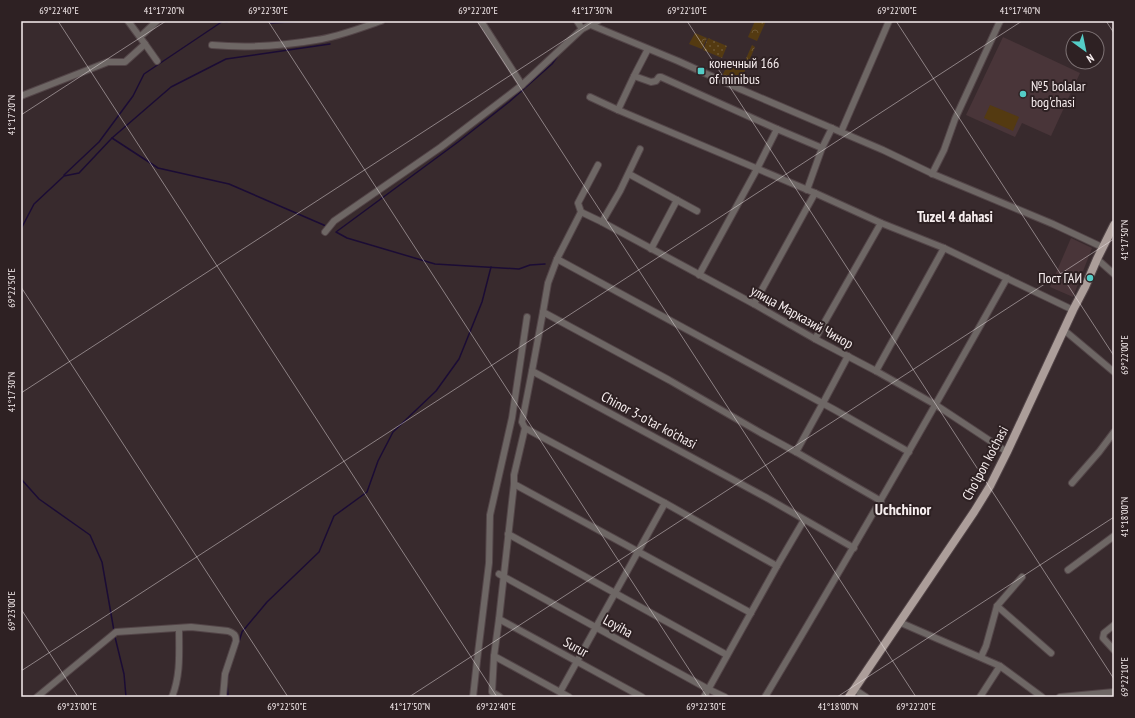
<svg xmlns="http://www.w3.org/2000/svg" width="1135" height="718" viewBox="0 0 1135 718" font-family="'PT Sans Narrow',sans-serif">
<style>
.built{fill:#493539}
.grass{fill:url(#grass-dots)}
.forest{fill:url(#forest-crowns)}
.garden{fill:#543a11}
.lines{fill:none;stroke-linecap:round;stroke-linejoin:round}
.stream{stroke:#1b0c35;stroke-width:1.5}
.minor-casing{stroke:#534548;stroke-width:8}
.major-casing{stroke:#534548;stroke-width:10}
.minor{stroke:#6e6765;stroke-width:6}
.major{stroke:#ac9e9a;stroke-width:8}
.ticks{fill:none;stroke:#f7eeef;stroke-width:1;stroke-opacity:0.45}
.poi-dot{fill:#54cdc7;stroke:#2e2123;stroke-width:1.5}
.labels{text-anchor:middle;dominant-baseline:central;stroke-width:4;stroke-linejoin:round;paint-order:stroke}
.poi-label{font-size:14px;fill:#f7eeef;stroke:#2e2123;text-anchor:start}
.street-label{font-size:14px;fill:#f7eeef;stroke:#2e2123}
.neighbourhood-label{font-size:15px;font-weight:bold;fill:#f7eeef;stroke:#2e2123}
.quarter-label{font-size:16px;font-weight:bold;fill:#f7eeef;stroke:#2e2123}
.neatline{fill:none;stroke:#f7eeef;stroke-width:1.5}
.ticks-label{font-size:10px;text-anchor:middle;fill:#f7eeef}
</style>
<defs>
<pattern id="grass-dots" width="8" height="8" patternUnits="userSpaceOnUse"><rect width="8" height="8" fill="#543a11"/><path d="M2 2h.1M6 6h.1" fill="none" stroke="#6d5734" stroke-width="1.8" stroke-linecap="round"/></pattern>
<pattern id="forest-crowns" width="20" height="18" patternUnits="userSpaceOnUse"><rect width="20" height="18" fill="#543a11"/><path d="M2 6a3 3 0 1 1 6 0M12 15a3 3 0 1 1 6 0" fill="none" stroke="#6d5734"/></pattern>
</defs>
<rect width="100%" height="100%" fill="#382a2d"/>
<!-- built -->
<g class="built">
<path d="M 1003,37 L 1080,73 L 1051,136 L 1022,123 L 1015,137 L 966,115 Z"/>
<path d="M 1071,238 L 1092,248 L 1073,297 L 1050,287 Z"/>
</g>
<!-- grass -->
<path class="grass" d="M 708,38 L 727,46 L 722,58 L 703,50 Z"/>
<!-- forest -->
<g class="forest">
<path d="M 755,21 L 766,21 L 757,41 L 748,37 Z"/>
<path d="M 695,33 L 707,38 L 702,49 L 689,44 Z"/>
<path d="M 752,45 L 755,47 L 740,82 L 723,76 L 723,74 L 728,64 L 741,70 Z"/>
</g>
<!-- garden -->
<path class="garden" d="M 990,105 L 1019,117 L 1013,131 L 984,118 Z"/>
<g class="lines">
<!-- stream -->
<g class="stream">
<path d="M 268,21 L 271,23 L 306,21"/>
<path d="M 112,138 L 171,87 L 226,59 L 330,44"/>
<path d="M 64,175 L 99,142 L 133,96 L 144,74 L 223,21 L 227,22 L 228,21"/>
<path d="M 21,229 L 34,204 L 64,176 L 79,173 L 112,138 L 158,168 L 229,184 L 326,226"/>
<path d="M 545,264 L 530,265 L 519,269 L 435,264 L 347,238 L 336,232 L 458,142 L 509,102 L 552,64 L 557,57"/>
<path d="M 22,480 L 39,499 L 90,535 L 102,562 L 114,631"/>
<path d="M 115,637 L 124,674 L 126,697"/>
<path d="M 238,645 L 242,632 L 267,602 L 319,552 L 334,516 L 367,492 L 378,461 L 393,432 L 436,391 L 459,359 L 482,302 L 491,267"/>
<path d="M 228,697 L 227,683 L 229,671"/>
</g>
<!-- minor casing -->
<g class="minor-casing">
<g id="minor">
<path d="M 481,21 L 522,85"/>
<path d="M 577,21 L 582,29"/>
<path d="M 591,25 L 678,61 L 740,89 L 883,150 L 933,174 L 1053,224 L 1102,247"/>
<path d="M 140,37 L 157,21"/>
<path d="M 145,44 L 157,61"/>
<path d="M 212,45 C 247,48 282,46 316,40 C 338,37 360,28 381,21"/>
<path d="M 648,49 L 634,76 L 618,110 L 815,193 L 881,223 L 944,248 L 1073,310"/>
<path d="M 634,76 L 651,82 L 656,81 L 659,77 L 661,77 L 777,129"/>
<path d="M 21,96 L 108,62 L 125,62 L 145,44 L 128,21"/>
<path d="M 590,97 L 618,110"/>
<path d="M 841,132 L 889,21"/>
<path d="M 598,165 L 578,203 L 581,212 L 557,259 L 548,283 L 543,312 L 532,371 L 767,498 L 854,548"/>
<path d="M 629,174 L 697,211"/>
<path d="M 932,174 L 944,150 L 955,119 L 1000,21"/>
<path d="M 807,190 L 822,148 L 832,128"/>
<path d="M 581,212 L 602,222 L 754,304 L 815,339 L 876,371 L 936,405 L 1007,452"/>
<path d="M 602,222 L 620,191 L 640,149"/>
<path d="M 325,232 L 334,221 L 441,147 L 522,85 L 582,29 L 598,21"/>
<path d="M 651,249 L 677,200"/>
<path d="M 557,259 L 835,410 L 909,452"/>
<path d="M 1097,259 L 1114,274"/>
<path d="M 699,275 L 757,169 L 777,129 L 822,148"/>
<path d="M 754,304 L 815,193"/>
<path d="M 543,312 L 669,380 L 761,433 L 796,452 L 881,501"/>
<path d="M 1064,330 L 1114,372"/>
<path d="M 815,339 L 881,223"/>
<path d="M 532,371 L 523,417 L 522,422 L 525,428 L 665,503 L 777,566"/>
<path d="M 876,371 L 944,248"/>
<path d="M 796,452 L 823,403 L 848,356"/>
<path d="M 1072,483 L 1099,452 L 1114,432"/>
<path d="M 514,484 L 751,613"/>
<path d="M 508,534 L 727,655"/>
<path d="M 1068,570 L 1114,536"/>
<path d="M 499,574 L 708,689 L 725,697"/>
<path d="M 997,606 L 1051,653"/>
<path d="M 499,619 L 642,697"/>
<path d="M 899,622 L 1000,666 L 1042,697"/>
<path d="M 1114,625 L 1104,633 L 1103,638 L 1114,650"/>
<path d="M 494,656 L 569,697"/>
<path d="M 981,657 L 986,646 L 997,606 L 1022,577"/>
<path d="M 854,689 L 866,697"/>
<path d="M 560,692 L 665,503"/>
<path d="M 37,697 L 116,632 L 191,627 L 228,631 C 234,633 236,635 236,641 L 225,674 L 223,697"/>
<path d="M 172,697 C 181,674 179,652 179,628"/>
<path d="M 473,697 L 477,661 L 489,563 L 490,515 L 512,418 L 527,317"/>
<path d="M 500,697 L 492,692 L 494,656 L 499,619 L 514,484 L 514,475 L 525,428"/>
<path d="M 704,697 L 777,566 L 804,520"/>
<path d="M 765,697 C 848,558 928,419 1007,278"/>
<path d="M 980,697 L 1000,666"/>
<path d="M 1060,697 L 1114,692"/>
</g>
</g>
<!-- major casing -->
<g class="major-casing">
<path id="major" d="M 849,697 L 974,512 L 990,486 L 1007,452 L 1073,310 L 1085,287 L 1097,259 L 1114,225"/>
</g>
<!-- minor -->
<use href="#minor" class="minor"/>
<!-- major -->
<use href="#major" class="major"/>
</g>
<!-- ticks -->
<path class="ticks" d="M 58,21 L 497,697M 268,21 L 707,697M 477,21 L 916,697M 687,21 L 1114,679M 896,21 L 1114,356M 1106,21 L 1114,33M 21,115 L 166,21M 21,287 L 288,697M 21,393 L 594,21M 21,609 L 78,697M 21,671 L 1022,21M 409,697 L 1114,239M 837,697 L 1114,517"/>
<!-- markers -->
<g class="poi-dot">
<rect x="697" y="67" width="8" height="8" rx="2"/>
<circle cx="1023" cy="94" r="4"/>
<circle cx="1090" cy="278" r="4"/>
</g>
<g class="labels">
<!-- poi labels -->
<g class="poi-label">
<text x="709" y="63">конечный 166<tspan x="709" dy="16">of minibus</tspan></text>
<text x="1031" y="86">№5 bolalar<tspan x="1031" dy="16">bog'chasi</tspan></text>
<text x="1082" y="278" text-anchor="end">Пост ГАИ</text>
</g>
<!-- street labels -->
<g class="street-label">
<text transform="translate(802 317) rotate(29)">улица Марказий Чинор</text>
<text transform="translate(649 420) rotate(28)">Chinor 3-o'tar ko'chasi</text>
<text transform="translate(985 463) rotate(-62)">Cho'lpon ko'chasi</text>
<text transform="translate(618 626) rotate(29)">Loyiha</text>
<text transform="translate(576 647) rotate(29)">Surur</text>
</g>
<!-- neighbourhood labels -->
<g class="neighbourhood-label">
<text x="955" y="216">Tuzel 4 dahasi</text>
</g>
<!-- quarter labels -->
<g class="quarter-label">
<text x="903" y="509">Uchchinor</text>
</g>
</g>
<!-- border -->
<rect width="1135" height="718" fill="none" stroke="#2e2123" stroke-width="44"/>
<!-- north arrow -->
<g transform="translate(1085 50) rotate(147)"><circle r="19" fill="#2e2123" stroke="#7e7375"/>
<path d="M0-3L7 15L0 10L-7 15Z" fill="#54cdc7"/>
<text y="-6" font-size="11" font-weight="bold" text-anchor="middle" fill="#f7eeef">N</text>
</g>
<rect x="22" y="22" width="1091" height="674" class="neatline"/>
<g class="ticks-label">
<text x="59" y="14">69°22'40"E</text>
<text x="164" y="14">41°17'20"N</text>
<text x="268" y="14">69°22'30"E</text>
<text x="478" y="14">69°22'20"E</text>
<text x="592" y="14">41°17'30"N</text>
<text x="687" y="14">69°22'10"E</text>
<text x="897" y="14">69°22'00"E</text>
<text x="1020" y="14">41°17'40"N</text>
<text transform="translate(11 115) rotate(-90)" y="4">41°17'20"N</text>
<text transform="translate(1124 240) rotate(-90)" y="4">41°17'50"N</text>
<text transform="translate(11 288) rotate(-90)" y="4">69°22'50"E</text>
<text transform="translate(1124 355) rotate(-90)" y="4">69°22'00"E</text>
<text transform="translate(11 392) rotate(-90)" y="4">41°17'30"N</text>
<text transform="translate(1124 517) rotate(-90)" y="4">41°18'00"N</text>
<text transform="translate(11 611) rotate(-90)" y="4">69°23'00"E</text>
<text transform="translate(1124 677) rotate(-90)" y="4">69°22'10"E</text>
<text x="77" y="710">69°23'00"E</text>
<text x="287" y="710">69°22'50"E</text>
<text x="410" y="710">41°17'50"N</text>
<text x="496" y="710">69°22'40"E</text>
<text x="706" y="710">69°22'30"E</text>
<text x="838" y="710">41°18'00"N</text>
<text x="916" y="710">69°22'20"E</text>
</g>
</svg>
